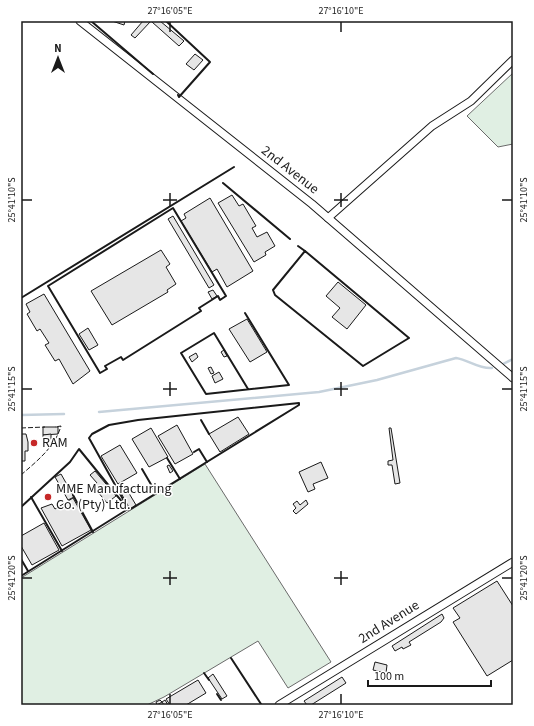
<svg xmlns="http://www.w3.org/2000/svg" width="534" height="726" viewBox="0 0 534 726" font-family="'Source Sans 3',sans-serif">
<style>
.green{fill:#e0efe3;stroke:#6a6a6a}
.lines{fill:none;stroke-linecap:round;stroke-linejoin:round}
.stream{stroke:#c6d2dc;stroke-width:2.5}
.building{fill:#e6e6e6;stroke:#1a1a1a}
.street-casing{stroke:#1a1a1a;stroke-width:9}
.street{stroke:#fff;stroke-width:7}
.fence{stroke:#1a1a1a;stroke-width:1;stroke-dasharray:5 2;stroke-linecap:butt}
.wall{stroke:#1a1a1a;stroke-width:2}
.ticks{fill:none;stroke:#1a1a1a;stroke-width:1.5}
.poi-dot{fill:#c62828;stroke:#fff;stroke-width:1.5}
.labels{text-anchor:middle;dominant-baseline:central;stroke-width:3;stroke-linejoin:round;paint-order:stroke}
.street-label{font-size:14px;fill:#1a1a1a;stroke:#fff}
.poi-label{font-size:14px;fill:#1a1a1a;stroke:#fff;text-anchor:start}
.neatline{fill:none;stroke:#1a1a1a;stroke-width:1.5}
.ticks-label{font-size:10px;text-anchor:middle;fill:#1a1a1a}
</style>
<rect width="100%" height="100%" fill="#fff"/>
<!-- green -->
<g class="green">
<path d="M 513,73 L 513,144 L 498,147 L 467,116 Z"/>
<path d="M 205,464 L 331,662 L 288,688 L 258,641 L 164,697 L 147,705 L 21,705 L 21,578 Z"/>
</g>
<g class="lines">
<!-- stream -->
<g class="stream">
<path d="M 501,365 L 513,359"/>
<path d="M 99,412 L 319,392 L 377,380 L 456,358 C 469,360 478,369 492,368"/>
<path d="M 21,415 L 64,414"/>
</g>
</g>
<!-- building -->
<g class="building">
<path d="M 112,21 L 125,21 L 124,25 Z"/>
<path d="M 143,21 L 151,21 L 135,38 L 131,35 Z"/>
<path d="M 153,21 L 160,21 L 184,41 L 179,46 L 152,22 Z"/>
<path d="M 195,54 L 203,60 L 194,70 L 186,64 Z"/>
<path d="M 232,195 L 239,206 L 243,204 L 256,226 L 252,228 L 257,237 L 267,232 L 275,246 L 265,252 L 266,255 L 254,262 L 218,203 Z"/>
<path d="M 210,198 L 253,271 L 227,287 L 217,269 L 212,272 L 181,221 L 186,218 L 184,214 Z"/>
<path d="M 173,216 L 214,285 L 209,288 L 168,219 Z"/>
<path d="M 161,250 L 170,264 L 166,267 L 176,284 L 167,290 L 168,292 L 112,325 L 91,291 Z"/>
<path d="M 338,282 L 366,305 L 347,329 L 332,317 L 340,308 L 326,296 Z"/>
<path d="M 213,290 L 217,296 L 212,299 L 208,292 Z"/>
<path d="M 44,294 L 90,371 L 73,384 L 59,359 L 55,361 L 45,345 L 49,343 L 40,329 L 37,331 L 27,314 L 30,312 L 26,304 Z"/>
<path d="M 247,319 L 267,352 L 250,362 L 229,329 Z"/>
<path d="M 88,328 L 98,345 L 89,350 L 79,334 Z"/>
<path d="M 224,350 L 227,356 L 224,357 L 221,352 Z"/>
<path d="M 196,353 L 198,357 L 192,362 L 189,357 Z"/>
<path d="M 211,367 L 214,373 L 211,374 L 208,368 Z"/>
<path d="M 219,372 L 223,379 L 215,383 L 212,376 Z"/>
<path d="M 238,417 L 249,434 L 220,452 L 209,434 Z"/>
<path d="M 177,425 L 193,454 L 175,464 L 158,436 Z"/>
<path d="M 43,427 L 58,427 L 58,434 L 43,435 Z"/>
<path d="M 151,428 L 168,457 L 149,467 L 132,439 Z"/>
<path d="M 389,428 L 391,428 L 400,483 L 395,484 L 392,465 L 388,465 L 388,461 L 393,460 Z"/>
<path d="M 21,434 L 26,434 L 28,442 L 28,451 L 25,451 L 25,461 L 21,461 Z"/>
<path d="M 51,434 L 51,439 L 43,439 L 43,435 Z"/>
<path d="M 120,445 L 137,473 L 118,484 L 101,456 Z"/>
<path d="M 321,462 L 328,478 L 313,484 L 315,489 L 308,492 L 299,472 Z"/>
<path d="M 169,465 L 173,471 L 170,473 L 167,466 Z"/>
<path d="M 95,471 L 116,496 L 107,503 L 93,486 L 97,483 L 90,475 Z"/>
<path d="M 61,474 L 74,497 L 68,500 L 55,477 Z"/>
<path d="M 127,490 L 136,505 L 130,509 L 121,493 Z"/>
<path d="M 73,498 L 91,530 L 62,546 L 41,508 L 52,504 L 55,509 Z"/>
<path d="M 306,500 L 308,504 L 296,514 L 293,511 L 296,508 L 293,504 L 297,501 L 300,505 Z"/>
<path d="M 44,523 L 59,550 L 32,565 L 21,546 L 21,536 Z"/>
<path d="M 497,581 L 513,606 L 513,660 L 487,676 L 453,622 L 460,618 L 453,608 Z"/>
<path d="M 442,614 L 444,618 L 441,622 L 409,642 L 411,645 L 403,649 L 402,647 L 395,651 L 392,646 Z"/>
<path d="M 375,662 L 387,665 L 386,673 L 373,670 Z"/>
<path d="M 213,674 L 227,696 L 222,699 L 208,678 Z"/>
<path d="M 342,677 L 346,683 L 311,705 L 307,705 L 304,701 Z"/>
<path d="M 198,680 L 206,693 L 186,705 L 170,705 L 166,699 Z"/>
<path d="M 160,700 L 162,702 L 157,705 L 156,702 Z"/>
<path d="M 165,700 L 168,705 L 164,705 L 162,702 Z"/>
</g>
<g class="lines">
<!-- street casing -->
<g class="street-casing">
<g id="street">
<path d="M 80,21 L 312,204 L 513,378"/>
<path d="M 328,218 L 432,126 L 471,101 L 513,60"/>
<path d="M 279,705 L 513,562"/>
</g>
</g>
<!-- street -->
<use href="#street" class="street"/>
<!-- fence -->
<g class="fence">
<path d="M 21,428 L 45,427"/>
<path d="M 21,475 C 37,461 55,447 61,426 L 55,427"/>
</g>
<!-- wall -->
<g class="wall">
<path d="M 91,21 L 153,74"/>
<path d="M 166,21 L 210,62 L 179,97 L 178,95"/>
<path d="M 223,183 L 290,239"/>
<path d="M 173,208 L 226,296 L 220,300 L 218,296 L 199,308 L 201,311 L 123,360 L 121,357 L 105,366 L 107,369 L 100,373 L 48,286 Z"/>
<path d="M 298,246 L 305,251"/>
<path d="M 305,251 L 409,338 L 363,366 L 275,295 L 273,290 Z"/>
<path d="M 21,298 L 234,167"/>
<path d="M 245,313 L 289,385 L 206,394 L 181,353 L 214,333 L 248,389"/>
<path d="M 299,403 L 299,405 L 129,510 L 89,438 L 92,434 L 109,425 L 138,420 Z"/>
<path d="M 201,420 L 209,434"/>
<path d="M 194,452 L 199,449 L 207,462"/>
<path d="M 167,458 L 180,479"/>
<path d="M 142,469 L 156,493"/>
<path d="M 73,495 L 93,532"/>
<path d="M 31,497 L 62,551"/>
<path d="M 21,507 L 70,462 L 79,449 L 123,503"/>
<path d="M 21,559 L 28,571"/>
<path d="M 21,576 L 128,509"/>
<path d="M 231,658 L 261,704"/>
<path d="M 204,673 L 209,680"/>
<path d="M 217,694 L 221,700"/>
<path d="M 224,705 L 225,705"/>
</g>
</g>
<!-- ticks -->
<path class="ticks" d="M 170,22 L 170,32M 341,22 L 341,32M 170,193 L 170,207M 341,193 L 341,207M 22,200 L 32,200M 163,200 L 177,200M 334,200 L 348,200M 502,200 L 512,200M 170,382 L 170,396M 341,382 L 341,396M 22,389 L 32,389M 163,389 L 177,389M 334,389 L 348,389M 502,389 L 512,389M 170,571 L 170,585M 341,571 L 341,585M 22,578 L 32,578M 163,578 L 177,578M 334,578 L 348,578M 502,578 L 512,578M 170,694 L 170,704M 341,694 L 341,704"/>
<!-- markers -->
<g class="poi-dot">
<circle cx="34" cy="443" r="4"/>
<circle cx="48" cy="497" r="4"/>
</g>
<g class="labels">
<!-- street labels -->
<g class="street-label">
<text transform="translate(290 170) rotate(38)">2nd Avenue</text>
<text transform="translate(389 622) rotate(-32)">2nd Avenue</text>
</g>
<!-- poi labels -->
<g class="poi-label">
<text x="42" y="443">RAM</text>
<text x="56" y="489">MME Manufacturing<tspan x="56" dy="16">Co. (Pty) Ltd.</tspan></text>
</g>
</g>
<!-- border -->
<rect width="534" height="726" fill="none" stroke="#ffffff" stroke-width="44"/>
<!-- north arrow -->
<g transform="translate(58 58)" stroke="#ffffff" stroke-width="3" paint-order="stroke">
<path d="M0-3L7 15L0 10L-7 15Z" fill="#1a1a1a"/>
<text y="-6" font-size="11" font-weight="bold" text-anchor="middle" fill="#1a1a1a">N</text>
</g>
<!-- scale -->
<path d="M368 680v6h123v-6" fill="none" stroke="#1a1a1a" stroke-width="2"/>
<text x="374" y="680" font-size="12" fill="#1a1a1a" stroke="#ffffff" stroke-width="3" paint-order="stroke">100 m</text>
<rect x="22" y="22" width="490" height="682" class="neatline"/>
<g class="ticks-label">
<text x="170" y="14">27°16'05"E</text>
<text x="341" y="14">27°16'10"E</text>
<text transform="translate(11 200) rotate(-90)" y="4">25°41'10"S</text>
<text transform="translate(523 200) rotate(-90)" y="4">25°41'10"S</text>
<text transform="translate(11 389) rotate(-90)" y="4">25°41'15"S</text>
<text transform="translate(523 389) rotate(-90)" y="4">25°41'15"S</text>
<text transform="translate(11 578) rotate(-90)" y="4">25°41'20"S</text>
<text transform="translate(523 578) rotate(-90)" y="4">25°41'20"S</text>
<text x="170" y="718">27°16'05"E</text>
<text x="341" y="718">27°16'10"E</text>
</g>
</svg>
